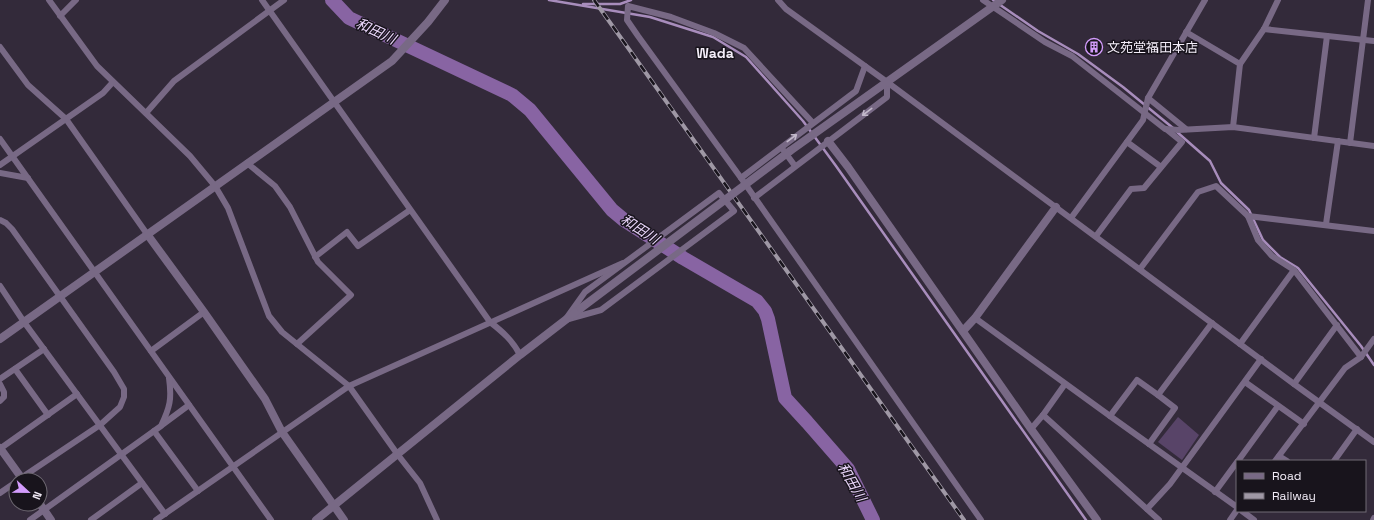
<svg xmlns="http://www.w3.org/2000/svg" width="1374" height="520" viewBox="0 0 1374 520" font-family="'Space Grotesk','Noto Sans JP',sans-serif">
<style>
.green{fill:#584468}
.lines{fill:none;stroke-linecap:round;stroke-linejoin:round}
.stream{stroke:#a88dbc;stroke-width:2.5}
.river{stroke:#8864a3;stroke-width:14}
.minor{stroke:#786985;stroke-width:6}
.tertiary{stroke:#786985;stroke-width:8}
.rail-casing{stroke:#9f98a5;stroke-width:4}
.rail{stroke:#18141c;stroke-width:2.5;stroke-dasharray:8;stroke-linecap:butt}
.tertiary-bridge{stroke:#786985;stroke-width:8}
.oneway{stroke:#c2b8ca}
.labels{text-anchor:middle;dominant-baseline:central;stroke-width:3;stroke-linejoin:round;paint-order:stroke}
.poi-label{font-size:13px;fill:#f3edf8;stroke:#18141c;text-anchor:start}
.water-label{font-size:14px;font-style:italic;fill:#ead6fb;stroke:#18141c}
.neighbourhood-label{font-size:14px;font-weight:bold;fill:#f3edf8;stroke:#18141c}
</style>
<rect width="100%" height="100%" fill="#332a3a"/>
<!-- green -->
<path class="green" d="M 1178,417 L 1199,435 L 1182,460 L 1158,442 Z"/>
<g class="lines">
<!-- stream -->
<g class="stream">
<path d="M 549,0 L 650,17 L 713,37 L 746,57 L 803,121 L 836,166 L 1086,520"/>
<path d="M 993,0 L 1038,31 L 1078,54 L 1123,87 L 1173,128"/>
<path d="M 583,4 L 620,4 L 631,0"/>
<path d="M 1177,132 L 1210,161 L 1221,183 L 1249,210 L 1263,240 L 1280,257 L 1298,268 L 1361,346 L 1374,365"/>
</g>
<!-- river -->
<path class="river" d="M 332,0 L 349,18 L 512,95 L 530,110 L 612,210 L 624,220 L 683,258 L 757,301 L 765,311 L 768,319 L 785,398 L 807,422 L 848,469 L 873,520"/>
<!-- minor -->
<g class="minor">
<path d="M 49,0 L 97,66 L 190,156 L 215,186 L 228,208 L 269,316 L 282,332 L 349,386 L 398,455 L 420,483 L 437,520"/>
<path d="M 262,0 L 490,322 C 503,332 513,341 520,355"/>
<path d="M 778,0 L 786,9 L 887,82 L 1294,384 L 1374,442"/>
<path d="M 983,0 L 1045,42 L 1072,56 L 1165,129 L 1179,130 L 1233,127 L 1374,146"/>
<path d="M 60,16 L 76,0"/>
<path d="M 1264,29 L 1374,41"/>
<path d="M 1186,32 L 1240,64 L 1233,127"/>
<path d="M 0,47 L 28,85 L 66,119 L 147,234"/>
<path d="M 1240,64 L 1264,29 L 1278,0"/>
<path d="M 1148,98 L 1186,129"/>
<path d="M 146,113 L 174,81 L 284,0"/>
<path d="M 813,123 L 744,48 L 714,33 L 671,17 L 628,6 L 627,20 L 638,36 L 741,178 L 981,520"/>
<path d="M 1314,138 L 1327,36"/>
<path d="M 0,139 L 271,520"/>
<path d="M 1127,142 L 1161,167"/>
<path d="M 1350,143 L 1368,0"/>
<path d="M 784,151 L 795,166"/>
<path d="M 247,163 L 275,186 L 290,207 L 318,262 L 351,295 L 297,344"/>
<path d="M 0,165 L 103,93 L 113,82"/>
<path d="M 0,173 L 28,178"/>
<path d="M 741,178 L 856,91 L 865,66"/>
<path d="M 719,193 L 734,211 L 601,310 L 565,320 L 585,292 Z"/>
<path d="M 754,198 L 887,97 L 887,82"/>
<path d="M 1248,216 L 1258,240 L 1272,256 L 1294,270 L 1361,357"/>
<path d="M 1071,218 L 1143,120 L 1148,98 L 1205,0"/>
<path d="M 0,220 L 6,223 L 12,229 L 114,372 L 124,389 L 124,397 L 120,407 L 100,425 L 18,480"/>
<path d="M 1326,224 L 1338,141"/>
<path d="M 1096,236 L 1131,189 L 1144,188 L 1182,142 L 1166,129"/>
<path d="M 315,257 L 347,232 L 358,246 L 410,210"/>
<path d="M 1140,269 L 1198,192 L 1216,186 L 1248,216 L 1374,231"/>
<path d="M 0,286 L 24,322 L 165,514"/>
<path d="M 975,318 L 1110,416 L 1237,507"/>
<path d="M 1240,344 L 1294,270"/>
<path d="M 151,351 L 204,312"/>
<path d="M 15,369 L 48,415"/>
<path d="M 0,379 L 44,349"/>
<path d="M 1245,382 L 1304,424"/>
<path d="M 0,384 L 4,392 L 4,397 L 0,401"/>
<path d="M 1294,384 L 1337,325"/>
<path d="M 1043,415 L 1159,520"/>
<path d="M 1110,416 L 1137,380 L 1158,395"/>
<path d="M 162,425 L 189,405"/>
<path d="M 1031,429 L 1043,415 L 1065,384"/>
<path d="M 154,431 L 198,491"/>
<path d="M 1149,444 L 1175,408 L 1158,395 L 1212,323"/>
<path d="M 1,448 L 77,394"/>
<path d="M 1279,456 L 1287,461"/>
<path d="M 1238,461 L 1278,406"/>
<path d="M 1275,461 L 1345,368 L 1361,357 L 1374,339"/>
<path d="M 1334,461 L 1357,429"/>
<path d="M 1215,492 L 1237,462"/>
<path d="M 0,493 L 16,482"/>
<path d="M 1147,509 L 1170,484 L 1261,359"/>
<path d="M 1242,511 L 1254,520"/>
<path d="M 30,520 L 161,426 C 170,407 172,399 169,378"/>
<path d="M 91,520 L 142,483"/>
<path d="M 156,520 L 349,386 L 623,263"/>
<path d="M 1230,520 L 1237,510"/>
<path d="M 1373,520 L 1374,518"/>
</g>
<!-- tertiary -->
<g class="tertiary">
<path d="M 828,141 L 848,167 L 1031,429 L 1097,520"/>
<path d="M 790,151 L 1002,0"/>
<path d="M 147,234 L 204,312 L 265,399 L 282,432 L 344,520"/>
<path d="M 963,331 L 975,318 L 1056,207"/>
<path d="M 0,339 L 392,61 L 428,22 L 445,0"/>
<path d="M 0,448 L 23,480"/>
<path d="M 40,504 L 51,520"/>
<path d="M 316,520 L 520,355 L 581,308"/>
</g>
<!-- rail casing -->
<g class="rail-casing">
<path id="rail" d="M 594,0 L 964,520"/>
</g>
<!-- rail -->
<use href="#rail" class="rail"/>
<!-- tertiary-bridge -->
<path class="tertiary-bridge" d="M 581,308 L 790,151"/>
</g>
<!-- one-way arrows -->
<defs><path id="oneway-shaft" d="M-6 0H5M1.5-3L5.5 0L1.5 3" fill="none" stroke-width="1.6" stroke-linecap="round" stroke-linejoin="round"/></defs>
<g class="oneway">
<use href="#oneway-shaft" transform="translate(867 112) rotate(143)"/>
<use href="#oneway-shaft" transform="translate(792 138) rotate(-37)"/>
</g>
<!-- icons -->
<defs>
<g id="building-ring" transform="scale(0.9)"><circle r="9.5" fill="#18141c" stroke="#d39cfc" stroke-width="1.5"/><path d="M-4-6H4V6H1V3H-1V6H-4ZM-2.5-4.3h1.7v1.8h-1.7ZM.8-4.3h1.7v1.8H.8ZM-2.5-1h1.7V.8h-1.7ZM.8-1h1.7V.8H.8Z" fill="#d39cfc"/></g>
</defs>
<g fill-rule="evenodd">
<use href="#building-ring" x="1094" y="47"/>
</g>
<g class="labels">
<!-- poi labels -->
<g class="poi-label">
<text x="1107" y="47">文苑堂福田本店</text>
</g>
<!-- water labels -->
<g class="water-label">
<text transform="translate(376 31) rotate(25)">和田川</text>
<text transform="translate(640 229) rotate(33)">和田川</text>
<text transform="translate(852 482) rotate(60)">和田川</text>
</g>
<!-- neighbourhood labels -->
<g class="neighbourhood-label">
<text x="715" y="53">Wada</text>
</g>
</g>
<!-- legend -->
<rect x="1236" y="460" width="130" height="52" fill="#18141c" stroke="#706b74"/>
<rect x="1244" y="473" width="20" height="6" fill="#786985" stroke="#706b74"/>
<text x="1272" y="480" font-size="12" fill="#f3edf8">Road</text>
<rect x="1244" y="493" width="20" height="6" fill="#9f98a5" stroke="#706b74"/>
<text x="1272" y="500" font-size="12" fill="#f3edf8">Railway</text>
<!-- north arrow -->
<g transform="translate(28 492) rotate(112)"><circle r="19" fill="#18141c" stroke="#706b74"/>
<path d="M0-3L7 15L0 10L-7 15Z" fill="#d39cfc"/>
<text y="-6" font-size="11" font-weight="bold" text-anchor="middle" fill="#f3edf8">N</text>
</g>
</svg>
